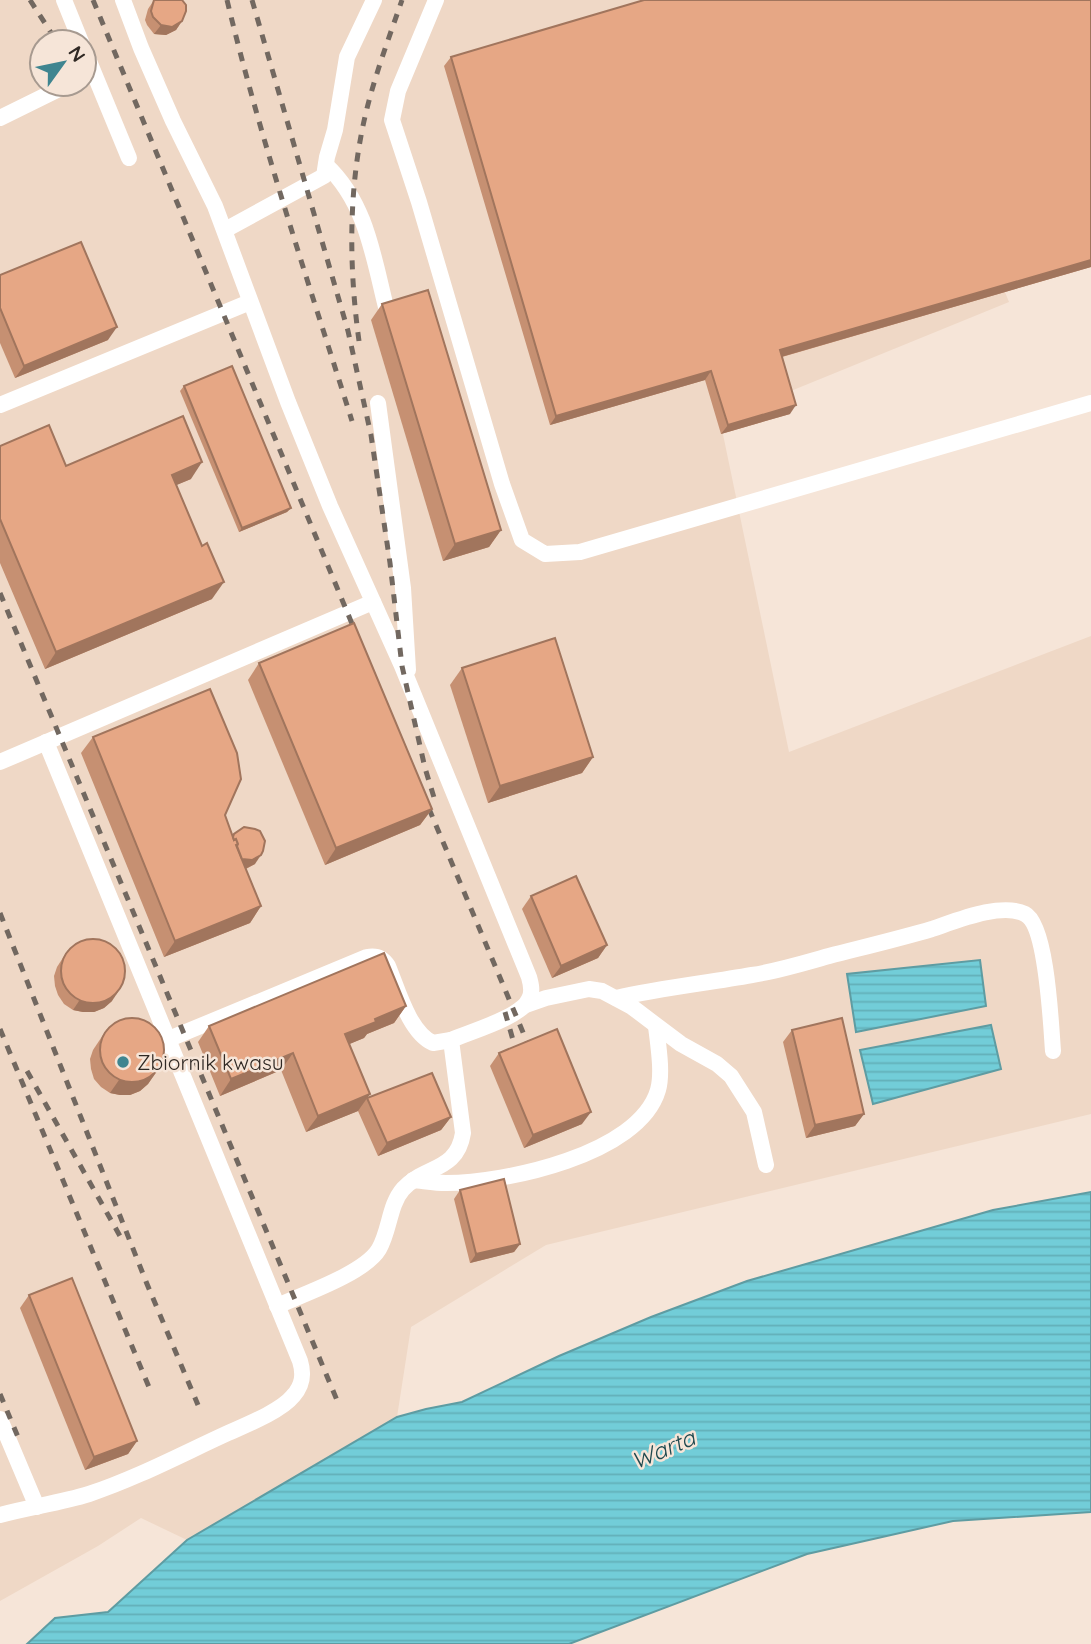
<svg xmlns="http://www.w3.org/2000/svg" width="1091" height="1644" viewBox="0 0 1091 1644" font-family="Quicksand,sans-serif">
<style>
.built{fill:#efd8c6;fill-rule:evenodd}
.water{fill:url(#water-rules);stroke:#5e9ca2;stroke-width:2}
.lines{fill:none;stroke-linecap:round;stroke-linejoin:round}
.lane{stroke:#fff;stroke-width:16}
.rail{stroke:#726860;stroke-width:5;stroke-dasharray:9 9;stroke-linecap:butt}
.wall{fill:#c69072}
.shaded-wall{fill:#a1755d}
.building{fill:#e6a785;stroke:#a1755d;stroke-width:2}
.poi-dot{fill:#3f8590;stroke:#f6e5d8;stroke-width:2.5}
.labels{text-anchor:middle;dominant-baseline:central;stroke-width:5;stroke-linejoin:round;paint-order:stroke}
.poi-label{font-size:21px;fill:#302924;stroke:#f6e5d8;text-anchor:start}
.water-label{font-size:23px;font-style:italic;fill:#1f494f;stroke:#f6e5d8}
</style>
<defs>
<pattern id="water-rules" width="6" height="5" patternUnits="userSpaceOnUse" patternTransform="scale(1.75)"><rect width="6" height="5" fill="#72cdd8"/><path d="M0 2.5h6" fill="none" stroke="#63b0b9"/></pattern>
</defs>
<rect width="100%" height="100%" fill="#f6e5d8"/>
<!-- built -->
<path class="built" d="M 0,0 L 813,0 L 983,238 L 1009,302 L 720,420 L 789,752 L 1091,636 L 1091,1114 L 546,1245 L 411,1327 L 397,1417 L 187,1540 L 141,1518 L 98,1546 L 0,1601 ZM 42,42 L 84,42 L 84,84 L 42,84 Z"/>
<!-- water -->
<g class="water">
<path d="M 980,960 L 986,1006 L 856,1032 L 847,974 Z"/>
<path d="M 991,1025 L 1001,1069 L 873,1104 L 860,1050 Z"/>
<path d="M 1091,1192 L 1091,1512 L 953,1521 L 807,1554 L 569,1644 L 27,1644 L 55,1618 L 108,1612 L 187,1540 L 397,1417 L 426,1409 L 462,1402 L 559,1356 L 651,1317 L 747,1281 L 993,1210 Z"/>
</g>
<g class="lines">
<!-- lane -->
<g class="lane">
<path d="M 64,0 L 81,42"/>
<path d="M 123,0 L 141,48 L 173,121 L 215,206 L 288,402 L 330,506 L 402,666 L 529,977 C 531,984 533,992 529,999 C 522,1017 469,1032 451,1040 L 463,1133 C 457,1172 425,1165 403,1189 C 389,1205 390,1230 379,1249 C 365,1273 304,1294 277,1306"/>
<path d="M 436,0 L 398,91 L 392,120 L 419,202 L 502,484 L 522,540 L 545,554 L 580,552 L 1091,403"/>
<path d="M 84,49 L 129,158"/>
<path d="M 0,118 L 69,84"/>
<path d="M 326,165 C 368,204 374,262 388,315"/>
<path d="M 225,230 L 324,176 L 327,157 L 335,130 L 347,57 L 374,0"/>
<path d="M 378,403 L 403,588 L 408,670"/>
<path d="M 0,405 L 250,302"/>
<path d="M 0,762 L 373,602"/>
<path d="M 616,998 C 661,988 707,983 752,975 C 778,971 804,963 829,956 C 864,947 898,939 932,929 C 956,921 1001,902 1025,914 C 1047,925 1051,1026 1053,1051"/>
<path d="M 526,1005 L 546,998 L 589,989 L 602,991 L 632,1007 L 681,1044 L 717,1064 L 731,1076 L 754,1112 L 766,1165"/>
<path d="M 169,1039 L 367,957 C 377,955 383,958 388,966 C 398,990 409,1032 433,1043 L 451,1040"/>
<path d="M 413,1180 C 424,1181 435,1183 446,1183 C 504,1183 639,1155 658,1090 C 663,1073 658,1044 656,1026"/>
<path d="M 0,1419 L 37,1507"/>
<path d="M 0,1515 C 29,1507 60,1503 89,1494 C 137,1478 182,1454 228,1433 C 246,1425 281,1411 293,1396 C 303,1385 304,1374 300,1361 L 46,742"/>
</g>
<!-- rail -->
<g class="rail">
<path d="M 30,0 L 57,42"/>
<path d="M 93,0 L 360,643"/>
<path d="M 227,0 C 261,142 308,281 352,421"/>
<path d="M 252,0 L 348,331 L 371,435 L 390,563 L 402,666 L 425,768 L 436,804"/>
<path d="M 359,341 C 348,261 348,176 370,97 C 379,64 391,32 402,0"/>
<path d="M 0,593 L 339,1405"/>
<path d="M 422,792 L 530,1049"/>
<path d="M 0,913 L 147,1284 L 198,1405"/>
<path d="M 505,1012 L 517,1054"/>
<path d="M 0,1029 L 151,1392"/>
<path d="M 27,1071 L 120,1236"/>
<path d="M 0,1394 L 18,1437"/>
</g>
</g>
<!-- wall -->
<g class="wall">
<path d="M 154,0 L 182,21 L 176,30 L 166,35 L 154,34 L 147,25 L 145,20 L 148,9 Z"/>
<path d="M 1091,0 L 1091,267 L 782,357 L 790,414 L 721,434 L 705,380 L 550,425 L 444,66 L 451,57 Z"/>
<path d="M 0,275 L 108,340 L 15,378 L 0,343 Z"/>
<path d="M 382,304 L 501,530 L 489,547 L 443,561 L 371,320 Z"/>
<path d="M 184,386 L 291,508 L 287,512 L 239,532 L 180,391 Z"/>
<path d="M 0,446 L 66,466 L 191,479 L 176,485 L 202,546 L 212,599 L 45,669 L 0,563 Z"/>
<path d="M 259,663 L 432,809 L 420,825 L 325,865 L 248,680 Z"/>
<path d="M 462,668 L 593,757 L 582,773 L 488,803 L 450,685 Z"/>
<path d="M 93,737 L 225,815 L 233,836 L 234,834 L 255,864 L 246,869 L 261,906 L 250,923 L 164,957 L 81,753 Z"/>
<path d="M 531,896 L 607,945 L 598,958 L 552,978 L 522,909 Z"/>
<path d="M 68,950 L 112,1001 L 104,1008 L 94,1012 L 83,1012 L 73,1010 L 64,1004 L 58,995 L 55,986 L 54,976 L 57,967 Z"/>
<path d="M 406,1006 L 394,1023 L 367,1034 L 364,1038 L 349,1044 L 370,1094 L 367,1098 L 451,1117 L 441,1130 L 378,1156 L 358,1111 L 306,1132 L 281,1070 L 220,1096 L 198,1042 L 209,1026 Z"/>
<path d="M 107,1029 L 157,1071 L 148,1084 L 140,1091 L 130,1095 L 120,1095 L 110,1093 L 101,1087 L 94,1079 L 91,1069 L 90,1059 L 93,1050 Z"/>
<path d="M 792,1030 L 864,1114 L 855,1126 L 806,1138 L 783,1042 Z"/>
<path d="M 499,1053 L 582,1124 L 524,1148 L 490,1066 Z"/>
<path d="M 460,1190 L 520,1244 L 514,1252 L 470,1263 L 454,1199 Z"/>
<path d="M 29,1295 L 137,1441 L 128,1454 L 85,1470 L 20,1308 Z"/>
</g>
<!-- shaded-wall -->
<g class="shaded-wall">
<path d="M 182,21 L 176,30 L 166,35 L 154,34 L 161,25 Z"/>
<path d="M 1091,260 L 1091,267 L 774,359 L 780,350 Z"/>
<path d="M 117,327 L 108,340 L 15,378 L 24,366 Z"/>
<path d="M 711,371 L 705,380 L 550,425 L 556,416 Z"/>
<path d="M 796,405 L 790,414 L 721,434 L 728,425 Z"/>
<path d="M 202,462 L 191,479 L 160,492 L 172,475 Z"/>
<path d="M 291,508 L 287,512 L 239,532 L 242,528 Z"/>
<path d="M 501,530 L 489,547 L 443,561 L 455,544 Z"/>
<path d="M 224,582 L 212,599 L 45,669 L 56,652 Z"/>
<path d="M 593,757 L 582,773 L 488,803 L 500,786 Z"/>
<path d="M 432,809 L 420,825 L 325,865 L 336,848 Z"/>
<path d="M 261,855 L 255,864 L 245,869 L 241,859 Z"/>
<path d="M 261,906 L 250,923 L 164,957 L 175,941 Z"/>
<path d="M 607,945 L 598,958 L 552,978 L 561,966 Z"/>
<path d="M 118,992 L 112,1001 L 104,1008 L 94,1012 L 83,1012 L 73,1010 L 79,1001 Z"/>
<path d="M 406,1006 L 394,1023 L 367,1034 L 364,1038 L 333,1051 L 345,1034 L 375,1019 Z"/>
<path d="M 293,1053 L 281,1070 L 220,1096 L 231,1079 Z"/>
<path d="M 157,1071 L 148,1084 L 140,1091 L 130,1095 L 120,1095 L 110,1093 L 119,1080 Z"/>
<path d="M 370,1094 L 358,1111 L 306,1132 L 318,1116 Z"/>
<path d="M 591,1112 L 582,1124 L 524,1148 L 533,1135 Z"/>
<path d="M 864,1114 L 855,1126 L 806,1138 L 815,1125 Z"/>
<path d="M 451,1117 L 441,1130 L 378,1156 L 387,1143 Z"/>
<path d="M 520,1244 L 514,1252 L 470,1263 L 476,1254 Z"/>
<path d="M 137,1441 L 128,1454 L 85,1470 L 94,1457 Z"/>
</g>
<!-- building -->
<g class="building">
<path d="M 154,0 L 182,0 L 186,5 L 186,11 L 182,21 L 172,27 L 161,25 L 153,17 L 151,11 Z"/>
<path d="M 644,0 L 1091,0 L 1091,260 L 780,350 L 796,405 L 728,425 L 711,371 L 556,416 L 451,57 Z"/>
<path d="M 81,242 L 117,327 L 24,366 L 0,308 L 0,275 Z"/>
<path d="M 428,290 L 501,530 L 455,544 L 382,304 Z"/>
<path d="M 232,366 L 291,508 L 242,528 L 184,386 Z"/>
<path d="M 183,416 L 202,462 L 172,475 L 202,546 L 207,543 L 224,582 L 56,652 L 0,519 L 0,446 L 49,425 L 66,466 Z"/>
<path d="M 354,623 L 432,809 L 336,848 L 259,663 Z"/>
<path d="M 555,638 L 593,757 L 500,786 L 462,668 Z"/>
<path d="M 210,689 L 237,753 L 241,779 L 225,815 L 234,840 L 236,839 L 238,844 L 236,845 L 261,906 L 175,941 L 93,737 Z"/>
<path d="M 244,827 L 255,829 L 260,831 L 265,841 L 263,851 L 261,855 L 252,860 L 242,859 L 237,846 L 238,844 L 236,839 L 234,840 L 233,837 L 234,834 Z"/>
<path d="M 576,876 L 607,945 L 561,966 L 531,896 Z"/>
<circle cx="93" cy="971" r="32"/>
<path d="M 384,953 L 406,1006 L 375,1019 L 376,1022 L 345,1034 L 370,1094 L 318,1116 L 293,1053 L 231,1079 L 209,1026 Z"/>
<circle cx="132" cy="1050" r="32"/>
<path d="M 842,1018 L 864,1114 L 815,1125 L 792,1030 Z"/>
<path d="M 557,1029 L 591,1112 L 533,1135 L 499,1053 Z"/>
<path d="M 432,1073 L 451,1117 L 387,1143 L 367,1098 Z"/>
<path d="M 504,1179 L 520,1244 L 476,1254 L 460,1190 Z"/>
<path d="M 72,1278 L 137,1441 L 94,1457 L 29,1295 Z"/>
</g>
<!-- markers -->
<circle class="poi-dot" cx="123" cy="1062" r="7"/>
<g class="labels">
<!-- poi labels -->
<g class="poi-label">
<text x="137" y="1062">Zbiornik kwasu</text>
</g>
<!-- water labels -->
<g class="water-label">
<text transform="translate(663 1449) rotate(-23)">Warta</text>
</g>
</g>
<!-- north arrow -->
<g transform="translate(63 63) rotate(57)"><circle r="33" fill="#f6e5d8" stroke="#a79a90" stroke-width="2"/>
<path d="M0-5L12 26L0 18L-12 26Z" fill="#3f8590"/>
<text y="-10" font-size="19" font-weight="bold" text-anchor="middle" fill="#302924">N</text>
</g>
</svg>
